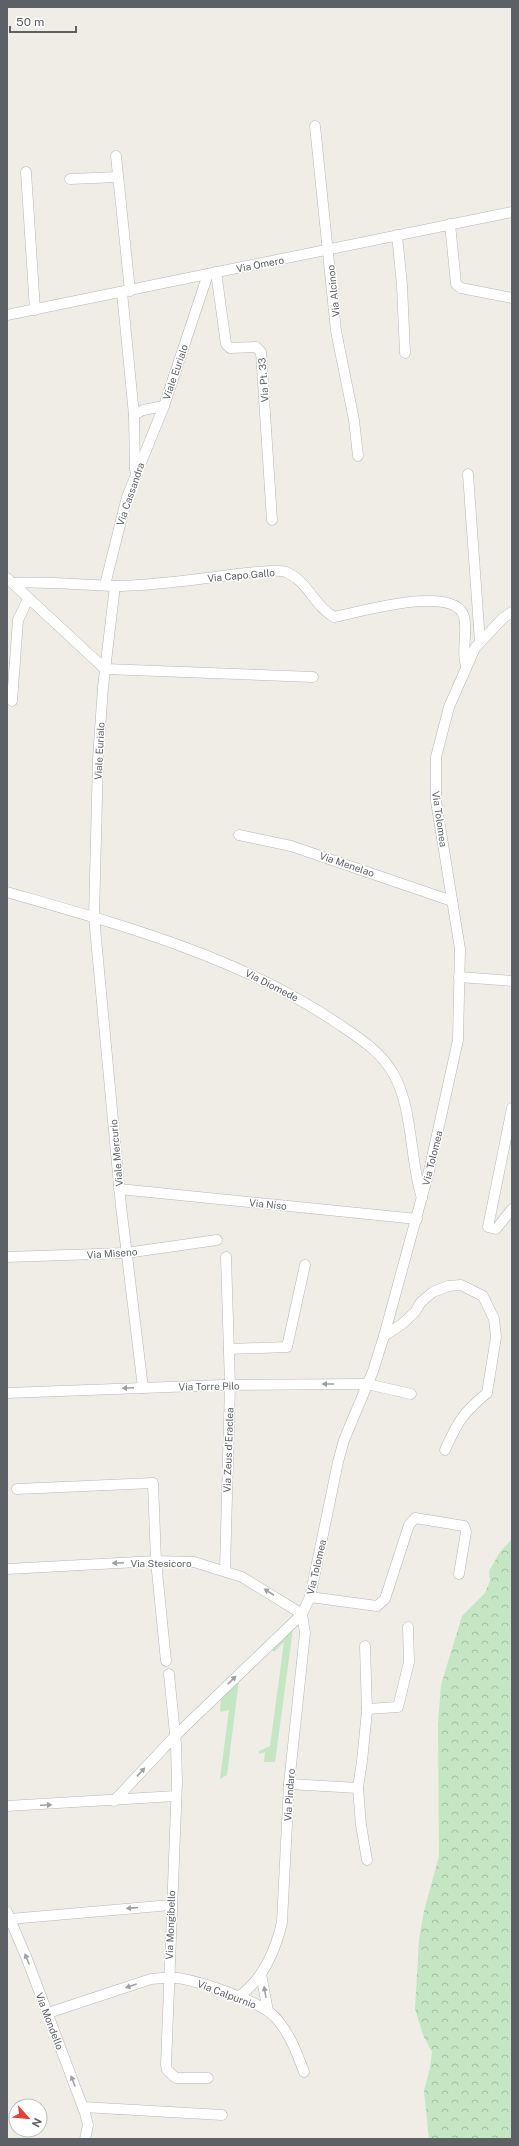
<svg xmlns="http://www.w3.org/2000/svg" width="519" height="2146" viewBox="0 0 519 2146" font-family="'Public Sans',sans-serif">
<style>
.grass{fill:#c4e6c3}
.forest{fill:url(#forest-crowns)}
.lines{fill:none;stroke-linecap:round;stroke-linejoin:round}
.street-casing{stroke:#b3b6ba;stroke-width:11}
.street{stroke:#fff;stroke-width:10}
.oneway{fill:#9ea0a3}
.labels{text-anchor:middle;dominant-baseline:central;stroke-width:3;stroke-linejoin:round;paint-order:stroke}
.street-label{font-size:10px;fill:#5d6166;stroke:#fff}
</style>
<defs>
<pattern id="forest-crowns" width="20" height="18" patternUnits="userSpaceOnUse"><rect width="20" height="18" fill="#c4e6c3"/><path d="M2 6a3 3 0 1 1 6 0M12 15a3 3 0 1 1 6 0" fill="none" stroke="#a2bea2"/></pattern>
</defs>
<rect width="100%" height="100%" fill="#efede6"/>
<!-- grass -->
<g class="grass">
<path d="M 293,1629 L 275,1762 L 264,1762 L 265,1752 L 259,1754 L 259,1751 L 270,1746 L 284,1642 L 274,1652 L 271,1649 Z"/>
<path d="M 239,1680 L 227,1775 L 220,1779 L 229,1710 L 220,1712 L 221,1697 Z"/>
</g>
<!-- forest -->
<path class="forest" d="M 512,1539 L 512,2139 L 429,2139 L 424,2091 L 430,2068 L 432,2052 L 423,2035 L 415,2009 L 419,1940 L 424,1911 L 439,1856 L 438,1724 L 441,1685 L 462,1616 L 485,1593 L 490,1581 L 489,1571 L 500,1552 Z"/>
<g class="lines">
<!-- street casing -->
<g class="street-casing">
<g id="street">
<path d="M 315,126 L 336,331 L 354,420 L 358,456"/>
<path d="M 116,156 L 130,291"/>
<path d="M 26,172 L 35,310"/>
<path d="M 70,179 L 118,177"/>
<path d="M 450,224 L 456,284 L 461,288 L 512,298"/>
<path d="M 397,235 L 402,285 L 405,353"/>
<path d="M 216,272 L 226,344 L 230,348 L 256,347 L 261,352 L 272,520"/>
<path d="M 122,292 L 134,415 L 135,470"/>
<path d="M 7,315 L 512,212"/>
<path d="M 134,415 L 143,410 L 164,406"/>
<path d="M 468,474 L 480,642"/>
<path d="M 7,578 L 105,669 L 313,677"/>
<path d="M 13,583 C 46,581 79,585 113,586 C 145,586 176,582 207,578 C 221,576 276,568 286,572 C 308,581 314,606 334,617 C 357,613 456,583 464,617 C 468,633 461,650 466,666"/>
<path d="M 105,585 L 127,497 L 164,406 L 208,274"/>
<path d="M 115,586 L 103,687 L 98,759 L 94,917 L 121,1206 L 143,1388"/>
<path d="M 12,701 L 18,620 L 28,599"/>
<path d="M 239,835 L 291,846 L 452,901"/>
<path d="M 7,892 C 121,925 238,956 337,1023 C 359,1038 381,1051 394,1075 C 413,1109 410,1162 422,1198"/>
<path d="M 459,977 L 512,981"/>
<path d="M 512,1108 L 488,1227 L 496,1229 L 512,1209"/>
<path d="M 119,1189 L 417,1219"/>
<path d="M 7,1257 L 126,1253 L 217,1240"/>
<path d="M 384,1336 L 402,1324 L 415,1312 L 421,1302 L 433,1292 L 448,1286 L 461,1285 L 483,1296 L 494,1319 L 496,1337 L 487,1393 C 463,1413 458,1421 445,1450"/>
<path d="M 229,1349 L 287,1347 L 305,1265"/>
<path d="M 7,1393 L 223,1385 L 367,1384 L 411,1394"/>
<path d="M 17,1489 L 153,1483 L 156,1561 L 166,1661"/>
<path d="M 7,1569 L 156,1561 L 194,1562 L 242,1577 L 302,1614"/>
<path d="M 225,1570 L 230,1385 L 226,1257"/>
<path d="M 310,1597 L 377,1606 L 385,1599 L 409,1525 L 415,1518 L 464,1526 L 466,1532 L 459,1574"/>
<path d="M 365,1646 L 367,1711 L 362,1761 L 358,1788 L 361,1825 L 367,1860"/>
<path d="M 169,1674 L 176,1744 L 177,1782 L 166,2065 L 167,2070 L 176,2078 L 208,2078"/>
<path d="M 367,1709 L 398,1707 L 409,1662 L 408,1627"/>
<path d="M 289,1784 L 358,1788"/>
<path d="M 114,1801 L 175,1736 L 302,1614 L 310,1597 L 338,1462 L 344,1440 L 373,1371 L 384,1336 L 429,1171 L 458,1040 L 460,949 L 436,801 L 436,757 L 449,707 L 475,648 L 503,618 L 512,612"/>
<path d="M 7,1806 L 176,1796"/>
<path d="M 7,1912 L 27,1959 L 85,2113 L 88,2125 L 85,2139"/>
<path d="M 10,1919 L 171,1905"/>
<path d="M 261,1974 L 268,2011"/>
<path d="M 238,1997 C 262,1981 276,1950 282,1922 L 289,1784 L 305,1633 L 302,1614"/>
<path d="M 48,2013 L 151,1979 C 160,1978 169,1977 178,1978 C 202,1982 261,2001 276,2018 C 290,2034 297,2053 304,2072"/>
<path d="M 83,2107 L 222,2115"/>
</g>
</g>
<!-- street -->
<use href="#street" class="street"/>
</g>
<!-- one-way arrows -->
<defs><path id="oneway-solid" d="M-6-.8H1V-3.2L6.5 0L1 3.2V.8H-6Z"/></defs>
<g class="oneway">
<use href="#oneway-solid" transform="translate(328 1384) rotate(180)"/>
<use href="#oneway-solid" transform="translate(128 1388) rotate(178)"/>
<use href="#oneway-solid" transform="translate(118 1563) rotate(177)"/>
<use href="#oneway-solid" transform="translate(269 1592) rotate(-147)"/>
<use href="#oneway-solid" transform="translate(232 1680) rotate(-44)"/>
<use href="#oneway-solid" transform="translate(141 1772) rotate(-47)"/>
<use href="#oneway-solid" transform="translate(46 1805) rotate(-2)"/>
<use href="#oneway-solid" transform="translate(132 1908) rotate(175)"/>
<use href="#oneway-solid" transform="translate(27 1959) rotate(-112)"/>
<use href="#oneway-solid" transform="translate(131 1986) rotate(161)"/>
<use href="#oneway-solid" transform="translate(265 1992) rotate(-100)"/>
<use href="#oneway-solid" transform="translate(73 2081) rotate(-111)"/>
</g>
<g class="labels">
<!-- street labels -->
<g class="street-label">
<text transform="translate(260 264) rotate(-11)">Via Omero</text>
<text transform="translate(333 291) rotate(-96)">Via Alcinoo</text>
<text transform="translate(175 372) rotate(-71)">Viale Eurialo</text>
<text transform="translate(263 380) rotate(-94)">Via Pt. 33</text>
<text transform="translate(130 494) rotate(-71)">Via Cassandra</text>
<text transform="translate(241 575) rotate(-5)">Via Capo Gallo</text>
<text transform="translate(99 751) rotate(-87)">Viale Eurialo</text>
<text transform="translate(440 819) rotate(82)">Via Tolomea</text>
<text transform="translate(347 864) rotate(19)">Via Menelao</text>
<text transform="translate(272 985) rotate(27)">Via Diomede</text>
<text transform="translate(116 1153) rotate(-95)">Viale Mercurio</text>
<text transform="translate(432 1158) rotate(-76)">Via Tolomea</text>
<text transform="translate(268 1204) rotate(6)">Via Niso</text>
<text transform="translate(112 1253) rotate(-4)">Via Miseno</text>
<text transform="translate(209 1386) rotate(-1)">Via Torre Pilo</text>
<text transform="translate(228 1450) rotate(-88)">Via Zeus d'Eraclea</text>
<text x="161" y="1563">Via Stesicoro</text>
<text transform="translate(316 1567) rotate(-77)">Via Tolomea</text>
<text transform="translate(289 1795) rotate(-86)">Via Pindaro</text>
<text transform="translate(170 1925) rotate(-88)">Via Mongibello</text>
<text transform="translate(227 1994) rotate(21)">Via Calpurnio</text>
<text transform="translate(50 2021) rotate(69)">Via Mondello</text>
</g>
</g>
<!-- border -->
<rect width="519" height="2146" fill="none" stroke="#5d6166" stroke-width="16"/>
<!-- north arrow -->
<g transform="translate(28 2118) rotate(117)"><circle r="19" fill="#ffffff" stroke="#bec0c2"/>
<path d="M0-3L7 15L0 10L-7 15Z" fill="#e53f36"/>
<text y="-6" font-size="11" font-weight="bold" text-anchor="middle" fill="#5d6166">N</text>
</g>
<!-- scale -->
<path d="M10 26v6h66v-6" fill="none" stroke="#5d6166" stroke-width="2"/>
<text x="16" y="26" font-size="12" fill="#5d6166" stroke="#ffffff" stroke-width="3" paint-order="stroke">50 m</text>
</svg>
